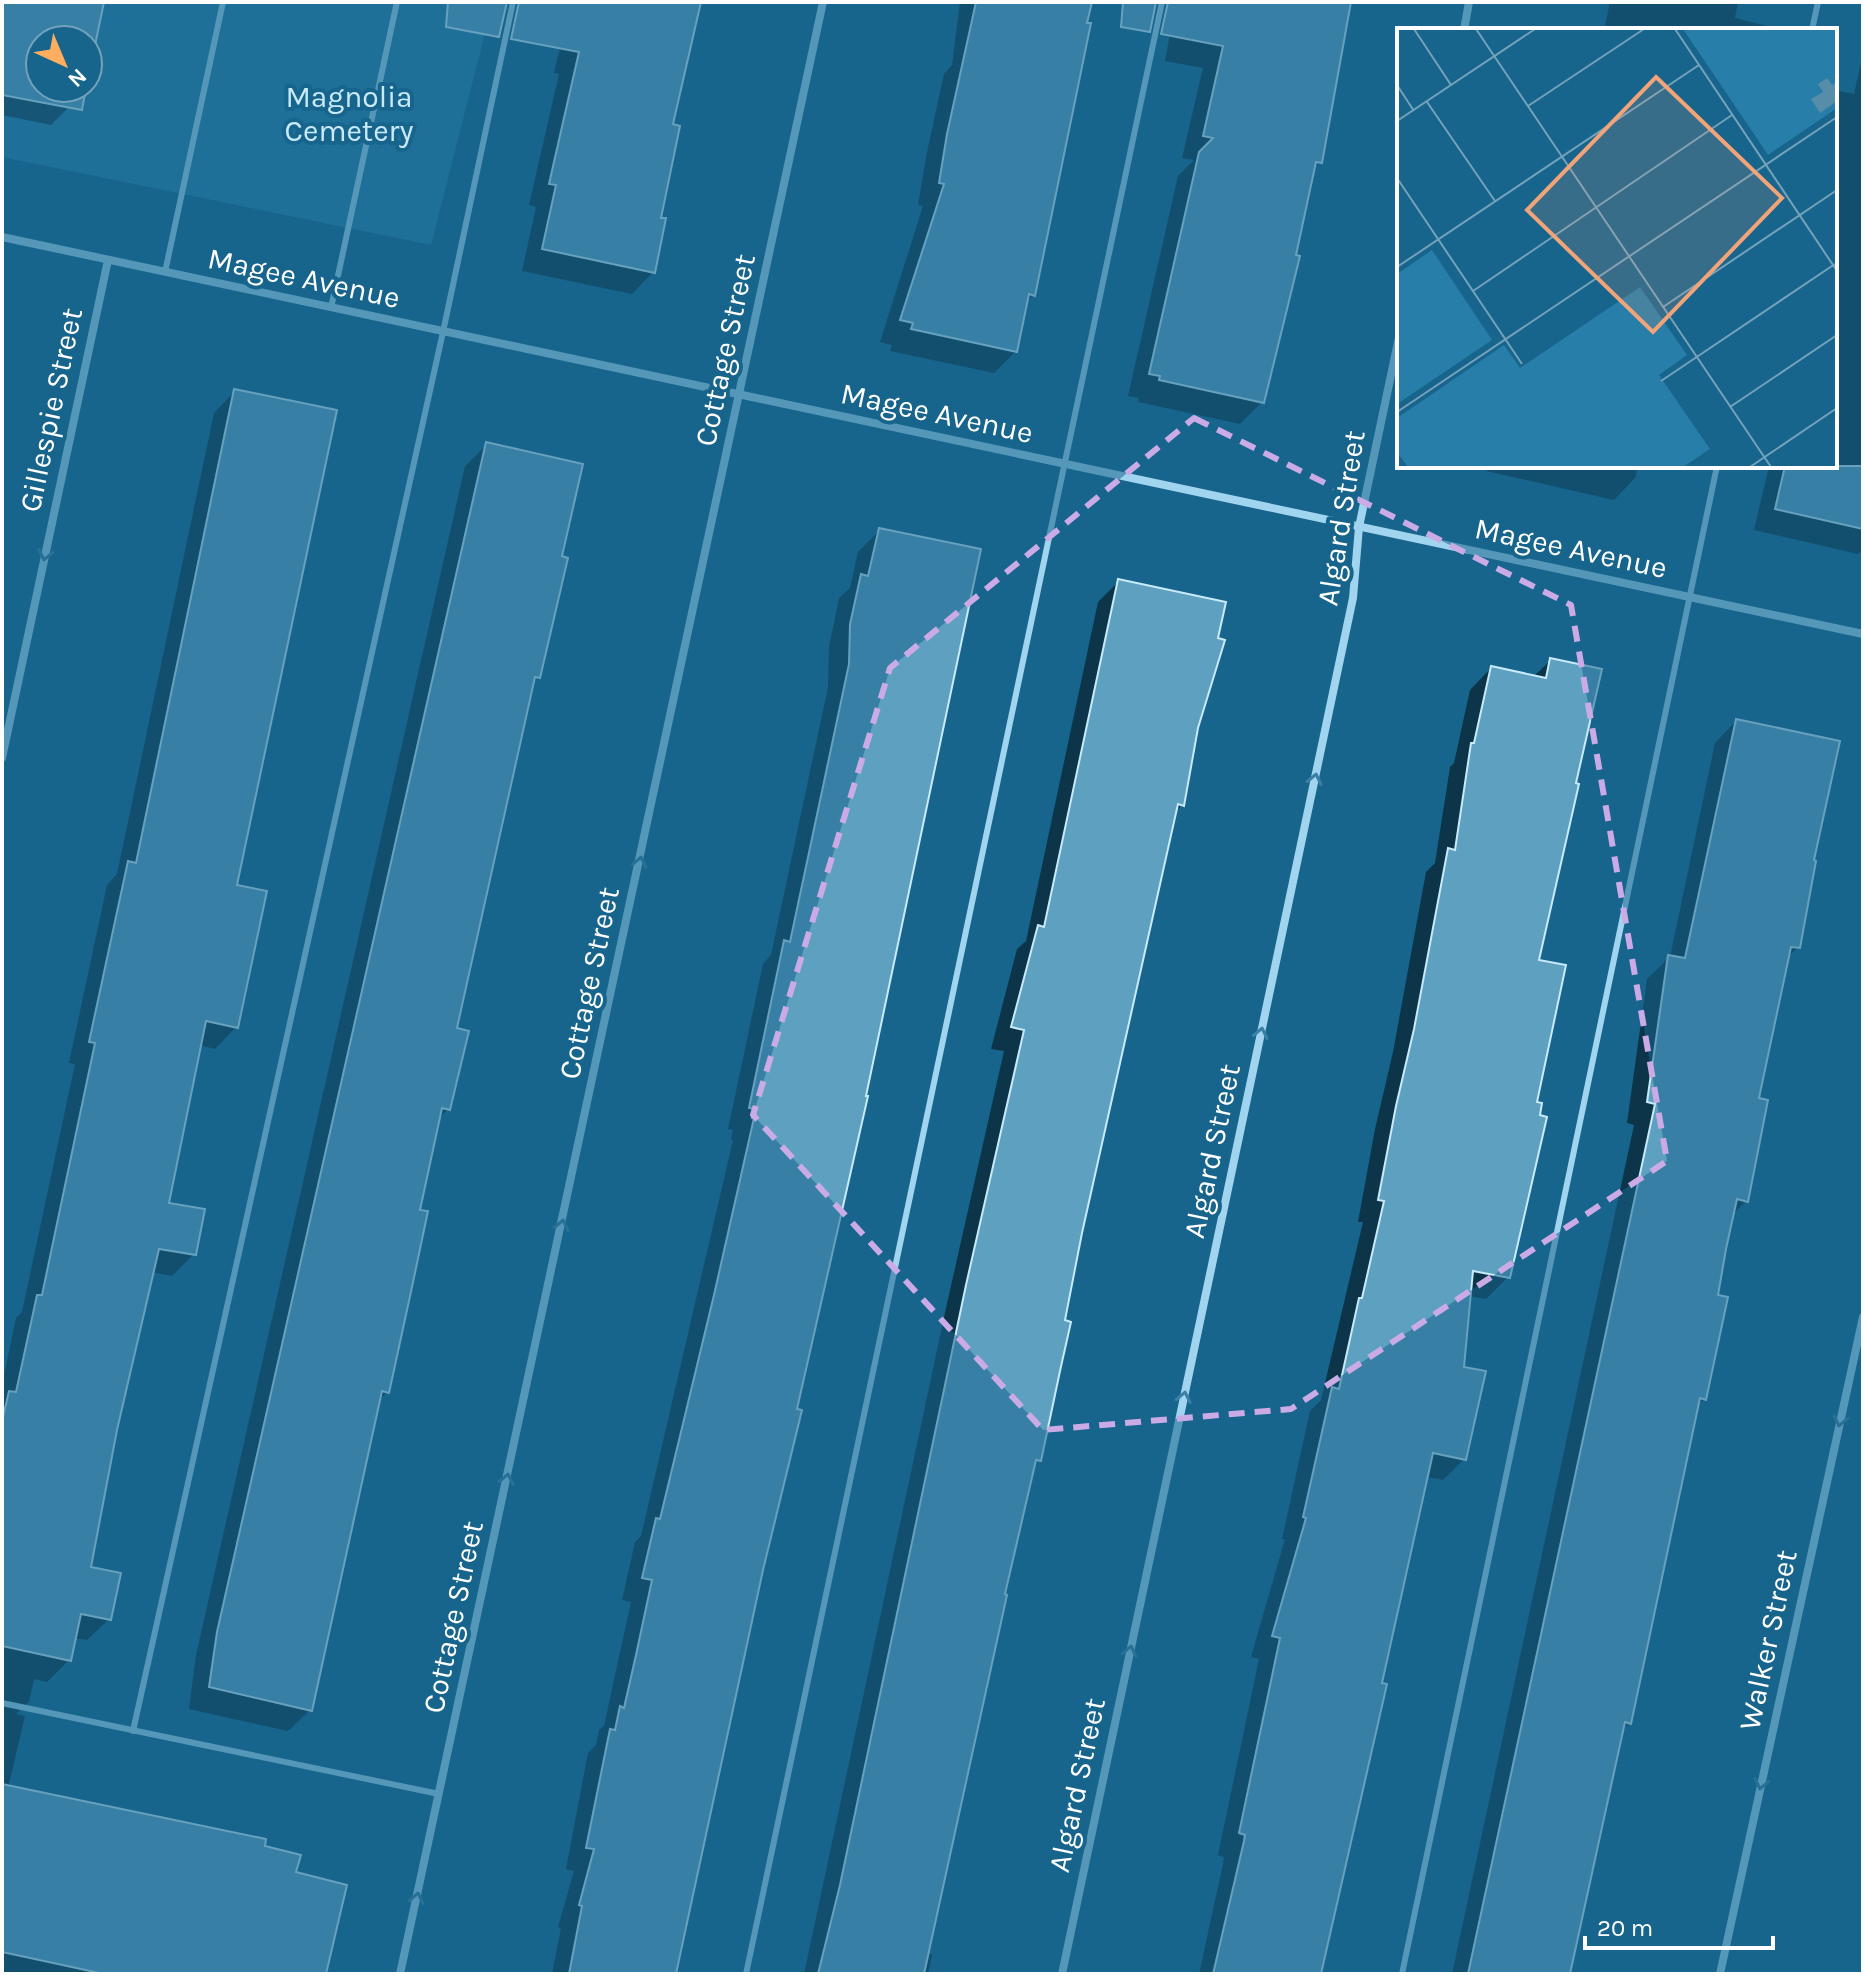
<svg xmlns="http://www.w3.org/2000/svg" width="1865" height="1976" viewBox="0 0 1865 1976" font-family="Karla,sans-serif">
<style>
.green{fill:#277ea8;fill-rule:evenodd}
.shadow{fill:#0007}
.building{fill:#5ea0c0;stroke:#c8eafa;stroke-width:2}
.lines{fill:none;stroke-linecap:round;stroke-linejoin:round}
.service{stroke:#a1d5ef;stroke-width:6}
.minor{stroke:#a1d5ef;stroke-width:8}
.oneway{stroke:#3a80a5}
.marked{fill:none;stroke:#caabe5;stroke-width:6;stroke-dasharray:16 10;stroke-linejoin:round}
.labels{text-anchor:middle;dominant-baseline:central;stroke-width:8;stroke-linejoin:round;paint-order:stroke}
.park-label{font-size:30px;fill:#c8eafa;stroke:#17648c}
.street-label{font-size:30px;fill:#fff;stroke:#17648c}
.inset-road{fill:none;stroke:#74a2ba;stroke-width:2}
.view{fill:#f2a479;fill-opacity:0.15;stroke:#f2a479;stroke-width:4}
.inset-edge{fill:none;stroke:#fff;stroke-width:4}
</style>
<rect width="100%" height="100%" fill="#17648c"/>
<!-- green -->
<path class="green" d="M 2,2 L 493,2 L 431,245 L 2,157 ZM 40,40 L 88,40 L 88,88 L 40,88 Z"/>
<!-- shadow -->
<g class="shadow">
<path d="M 2,2 L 102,2 L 88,69 L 88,40 L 40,40 L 40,88 L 84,88 L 83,93 L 51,125 L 2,115 Z"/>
<path d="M 571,2 L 699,2 L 671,126 L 653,272 L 632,294 L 522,271 L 536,207 L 529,205 L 559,74 L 554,73 Z"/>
<path d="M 960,2 L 1090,2 L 1033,295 L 1026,302 L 1016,351 L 994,373 L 890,351 L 892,345 L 880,342 L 923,206 L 918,205 L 926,157 L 944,74 L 952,65 Z"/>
<path d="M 1176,2 L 1349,2 L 1320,162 L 1312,169 L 1262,402 L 1240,424 L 1138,402 L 1139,398 L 1128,396 L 1178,176 L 1194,160 L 1182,158 L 1203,68 L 1165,61 Z"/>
<path d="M 1610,2 L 1738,2 L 1735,18 L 1775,28 L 1774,30 L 1604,30 Z"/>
<path d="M 1863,53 L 1863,549 L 1858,554 L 1754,530 L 1769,466 L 1835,466 L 1835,90 L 1854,94 Z"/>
<path d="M 235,391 L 236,1027 L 215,1049 L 199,1045 L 166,1204 L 194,1254 L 172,1276 L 151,1272 L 115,1429 L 88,1568 L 109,1619 L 87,1640 L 74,1638 L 69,1660 L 47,1682 L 34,1679 L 29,1702 L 16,1714 L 25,1716 L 8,1788 L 262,1847 L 294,1873 L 324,1974 L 2,1974 L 2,1385 L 16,1318 L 22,1312 L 75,1064 L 69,1063 L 107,885 L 117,874 L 214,413 Z"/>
<path d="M 487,445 L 559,558 L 538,677 L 532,683 L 455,1030 L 448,1109 L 438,1119 L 417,1211 L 387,1392 L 378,1401 L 310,1710 L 288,1731 L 189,1709 L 196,1655 L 465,466 Z"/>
<path d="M 1488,466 L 1638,466 L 1635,478 L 1614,500 L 1486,471 Z"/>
<path d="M 880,530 L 761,1570 L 673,1974 L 552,1974 L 561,1928 L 558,1927 L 574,1871 L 566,1869 L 588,1753 L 596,1745 L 599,1730 L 604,1726 L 631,1602 L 622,1600 L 635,1542 L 641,1536 L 733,1140 L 731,1139 L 733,1130 L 728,1129 L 763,964 L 771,955 L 828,687 L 829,647 L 839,598 L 850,588 L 858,552 Z"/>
<path d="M 1119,581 L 1196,728 L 1182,805 L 1174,813 L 1080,1233 L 1039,1460 L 1032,1467 L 926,1954 L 932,1954 L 928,1974 L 804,1974 L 946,1308 L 1004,1051 L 991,1049 L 1017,949 L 1026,941 L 1098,602 Z"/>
<path d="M 1551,660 L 1536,961 L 1535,1103 L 1508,1277 L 1486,1299 L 1469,1296 L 1462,1369 L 1465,1458 L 1443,1480 L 1426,1477 L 1319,1974 L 1199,1974 L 1223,1864 L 1224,1857 L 1218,1855 L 1259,1659 L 1251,1657 L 1285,1539 L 1282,1539 L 1310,1411 L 1321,1400 L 1363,1222 L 1358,1222 L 1375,1129 L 1393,1052 L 1426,872 L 1435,863 L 1450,767 L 1454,763 L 1470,690 L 1491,668 L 1533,677 Z"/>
<path d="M 1736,721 L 1811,862 L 1798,947 L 1787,958 L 1756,1099 L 1746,1201 L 1732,1215 L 1715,1296 L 1704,1399 L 1696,1407 L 1629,1723 L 1622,1730 L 1568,1974 L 1452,1974 L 1634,1125 L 1627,1123 L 1647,979 L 1670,957 L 1715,743 Z"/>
</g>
<!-- building -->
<g class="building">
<path d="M 2,2 L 104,2 L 88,79 L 88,40 L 40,40 L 40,88 L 86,88 L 82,110 L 2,95 Z"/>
<path d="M 448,2 L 507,2 L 499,37 L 446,27 Z"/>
<path d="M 519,2 L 701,2 L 673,124 L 680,126 L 661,218 L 666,218 L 655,273 L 542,249 L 556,185 L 549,184 L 579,52 L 511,39 Z"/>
<path d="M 976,2 L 1092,2 L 1087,23 L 1091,23 L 1035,296 L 1029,294 L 1017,352 L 911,329 L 913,323 L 900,320 L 944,184 L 939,183 L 947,134 Z"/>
<path d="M 1123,2 L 1156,2 L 1150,32 L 1121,27 Z"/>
<path d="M 1168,2 L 1351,2 L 1322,163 L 1316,162 L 1296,255 L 1300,256 L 1264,403 L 1159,380 L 1160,376 L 1149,374 L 1199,152 L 1213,138 L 1203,136 L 1223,46 L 1161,34 Z"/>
<path d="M 234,389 L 337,410 L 237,885 L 267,891 L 238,1028 L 206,1021 L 169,1203 L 205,1209 L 196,1255 L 159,1249 L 117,1430 L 91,1567 L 121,1573 L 111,1620 L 81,1614 L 71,1661 L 2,1646 L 2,1421 L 9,1391 L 16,1392 L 37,1295 L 42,1295 L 95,1043 L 89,1042 L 128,861 L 136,863 Z"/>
<path d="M 486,442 L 583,464 L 562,556 L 568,558 L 540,678 L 535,677 L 457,1028 L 469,1031 L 450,1110 L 442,1108 L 420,1210 L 428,1211 L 412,1287 L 389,1393 L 382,1391 L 312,1711 L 209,1687 L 217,1632 Z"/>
<path d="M 1785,466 L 1863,466 L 1863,529 L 1775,509 Z"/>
<path d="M 879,528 L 981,549 L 866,1096 L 868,1096 L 797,1409 L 802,1410 L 763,1570 L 676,1974 L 569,1974 L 582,1906 L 579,1905 L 594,1849 L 586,1848 L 610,1729 L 615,1730 L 620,1706 L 624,1708 L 636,1655 L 652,1580 L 642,1578 L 656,1518 L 660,1519 L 714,1295 L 754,1118 L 752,1118 L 754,1109 L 749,1108 L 784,940 L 790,942 L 849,664 L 850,624 L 861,574 L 868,576 Z"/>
<path d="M 1118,579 L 1226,602 L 1218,638 L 1225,640 L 1198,728 L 1184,806 L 1178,804 L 1163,871 L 1082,1233 L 1065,1320 L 1071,1322 L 1060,1371 L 1041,1461 L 1036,1460 L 1005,1594 L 1007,1595 L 924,1974 L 818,1974 L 840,1885 L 966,1285 L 1024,1030 L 1011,1027 L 1038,925 L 1044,927 Z"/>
<path d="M 1550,658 L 1602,669 L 1576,783 L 1579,784 L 1539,960 L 1566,965 L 1537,1102 L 1542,1103 L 1540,1115 L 1547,1117 L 1510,1278 L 1473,1271 L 1464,1367 L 1486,1371 L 1466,1460 L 1433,1453 L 1382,1683 L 1387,1684 L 1321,1974 L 1213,1974 L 1244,1841 L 1245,1835 L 1239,1833 L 1280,1638 L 1272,1636 L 1306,1518 L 1303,1517 L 1332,1387 L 1339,1389 L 1359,1298 L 1362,1298 L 1384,1201 L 1378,1200 L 1396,1106 L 1414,1029 L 1448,848 L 1455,850 L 1471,743 L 1474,743 L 1491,666 L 1546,678 Z"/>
<path d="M 1736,719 L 1840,741 L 1814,860 L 1816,861 L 1800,948 L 1791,947 L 1759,1098 L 1768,1100 L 1748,1202 L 1737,1199 L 1726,1249 L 1718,1295 L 1728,1297 L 1706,1400 L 1700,1398 L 1631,1724 L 1625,1722 L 1570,1974 L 1468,1974 L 1655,1104 L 1647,1102 L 1668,955 L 1685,958 Z"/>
<path d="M 2,1784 L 266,1839 L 265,1846 L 301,1855 L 296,1872 L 347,1885 L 326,1974 L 104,1974 L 2,1952 Z"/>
</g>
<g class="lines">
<!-- service -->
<g class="service">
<path d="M 1812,30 L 1818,2"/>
<path d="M 165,272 L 223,2"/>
<path d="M 331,308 L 397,2"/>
<path d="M 2,1703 L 439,1794"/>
<path d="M 133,1731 L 443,332 L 513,2"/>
<path d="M 746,1974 L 1162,2"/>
<path d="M 1402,1974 L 1717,466"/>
</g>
<!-- minor -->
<g class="minor">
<path d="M 1464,30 L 1469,2"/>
<path d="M 2,237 L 1863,634"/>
<path d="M 2,758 L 108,260"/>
<path d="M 400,1974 L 823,2"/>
<path d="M 1062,1974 L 1353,598 L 1359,527 L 1399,337"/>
<path d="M 1720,1974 L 1863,1317"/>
</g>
</g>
<!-- one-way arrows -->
<defs><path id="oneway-chevron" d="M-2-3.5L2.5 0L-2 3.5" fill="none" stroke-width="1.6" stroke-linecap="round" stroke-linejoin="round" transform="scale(2)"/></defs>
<g class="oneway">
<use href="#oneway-chevron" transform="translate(45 555) rotate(102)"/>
<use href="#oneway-chevron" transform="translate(1315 779) rotate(-78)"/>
<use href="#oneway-chevron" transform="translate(640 862) rotate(-78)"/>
<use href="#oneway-chevron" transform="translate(1261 1033) rotate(-78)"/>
<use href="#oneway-chevron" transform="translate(562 1225) rotate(-78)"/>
<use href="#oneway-chevron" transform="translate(1184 1397) rotate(-78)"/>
<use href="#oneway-chevron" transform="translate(1840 1421) rotate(102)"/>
<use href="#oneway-chevron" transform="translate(507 1479) rotate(-78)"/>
<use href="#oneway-chevron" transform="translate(1130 1651) rotate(-78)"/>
<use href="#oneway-chevron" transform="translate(1761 1784) rotate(102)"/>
<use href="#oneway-chevron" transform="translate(417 1898) rotate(-78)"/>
</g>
<!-- marked area -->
<path d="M0 0H1865V1976H0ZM 1194,418 L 1571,605 L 1667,1161 L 1291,1409 L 1043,1430 L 753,1115 L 890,668 Z" fill="#17648c" fill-opacity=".55" fill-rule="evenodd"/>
<path class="marked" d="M 1194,418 L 1571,605 L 1667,1161 L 1291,1409 L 1043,1430 L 753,1115 L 890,668 Z"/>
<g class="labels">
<!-- park labels -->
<g class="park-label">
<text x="349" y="97">Magnolia<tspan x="349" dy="34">Cemetery</tspan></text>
</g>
<!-- street labels -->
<g class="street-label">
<text transform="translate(304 278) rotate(12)">Magee Avenue</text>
<text transform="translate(725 350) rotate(-78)">Cottage Street</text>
<text transform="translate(51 410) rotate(-78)">Gillespie Street</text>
<text transform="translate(937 413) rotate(12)">Magee Avenue</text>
<text transform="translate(1341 518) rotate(-81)">Algard Street</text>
<text transform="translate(1571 548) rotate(12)">Magee Avenue</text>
<text transform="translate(589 983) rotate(-78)">Cottage Street</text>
<text transform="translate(1212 1151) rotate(-78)">Algard Street</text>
<text transform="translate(453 1617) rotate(-78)">Cottage Street</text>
<text transform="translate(1768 1640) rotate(-78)">Walker Street</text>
<text transform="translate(1077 1785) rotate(-78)">Algard Street</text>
</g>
</g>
<!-- overview -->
<g transform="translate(1397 28)">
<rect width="440" height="440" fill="#17648c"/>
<path d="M 286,1 L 440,1 L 440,80 L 371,127 ZM 35,222 L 95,312 L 0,376 L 0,246 ZM 243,259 L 290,327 L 262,347 L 313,421 L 286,439 L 11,439 L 0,424 L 0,390 L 107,317 L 123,340 Z" fill="#277ea8"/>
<path d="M 430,50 L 435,57 L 440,54 L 440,73 L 423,85 L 414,71 L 426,64 L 421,56 Z" fill="#578da9"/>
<path class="inset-road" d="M 17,1 L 54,57M 79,1 L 374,439M 278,1 L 440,243M 0,57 L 17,83M 30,74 L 98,173M 131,78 L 247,1M 0,93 L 138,1M 0,150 L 125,336M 0,239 L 302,37M 76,263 L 335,87M 266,279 L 440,162M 264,353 L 438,236M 333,379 L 440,307M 0,384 L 440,89M 353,439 L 440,380"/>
<path class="view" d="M 259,49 L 385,170 L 256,304 L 130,182 Z"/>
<rect width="440" height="440" class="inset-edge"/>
</g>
<!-- border -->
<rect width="1865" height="1976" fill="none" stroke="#ffffff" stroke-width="8"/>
<!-- north arrow -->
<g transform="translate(64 64) rotate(136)"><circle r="38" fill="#17648c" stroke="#74a2ba" stroke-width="2"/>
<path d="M0-6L14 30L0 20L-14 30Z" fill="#ffad5f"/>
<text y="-12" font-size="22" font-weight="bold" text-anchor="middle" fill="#ffffff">N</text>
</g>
<!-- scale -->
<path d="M1585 1936v12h188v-12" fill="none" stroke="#ffffff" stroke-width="4"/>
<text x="1597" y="1936" font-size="24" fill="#ffffff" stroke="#17648c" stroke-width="6" paint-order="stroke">20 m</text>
</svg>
